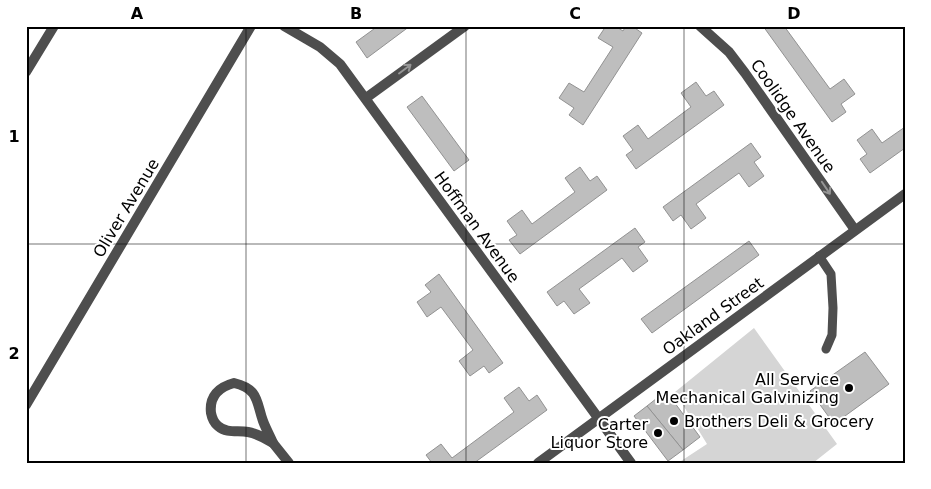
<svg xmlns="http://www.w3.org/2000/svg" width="931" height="489" viewBox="0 0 931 489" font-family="'DejaVu Sans',sans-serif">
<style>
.green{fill:#d5d5d5}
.building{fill:#bebebe;stroke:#929292}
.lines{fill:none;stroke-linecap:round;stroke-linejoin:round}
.service{stroke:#4e4e4e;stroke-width:9}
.minor{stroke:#4e4e4e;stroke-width:10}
.oneway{stroke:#959595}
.grid{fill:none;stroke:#000;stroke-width:1;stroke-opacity:0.55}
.poi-dot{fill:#000;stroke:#fff;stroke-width:2}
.labels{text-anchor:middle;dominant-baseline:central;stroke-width:4;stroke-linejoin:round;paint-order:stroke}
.street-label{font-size:16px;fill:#000;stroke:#fff}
.poi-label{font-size:16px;fill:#000;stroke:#fff;text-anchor:end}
.neatline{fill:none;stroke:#000;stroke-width:2}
.grid-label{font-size:16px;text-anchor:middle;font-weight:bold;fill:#000}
</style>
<rect width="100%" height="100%" fill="#fff"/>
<!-- green -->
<path class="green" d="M 754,328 L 837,444 L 813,463 L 678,463 L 707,444 L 675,392 Z"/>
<!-- building -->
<g class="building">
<path d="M 378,26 L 410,26 L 367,58 L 356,42 Z"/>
<path d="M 606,26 L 615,26 L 623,31 L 626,26 L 632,26 L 642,33 L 583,125 L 569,115 L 574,108 L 559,98 L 569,83 L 584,92 L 613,47 L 598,38 Z"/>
<path d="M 763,26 L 784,26 L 830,89 L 844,79 L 855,94 L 841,104 L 846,112 L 832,122 Z"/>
<path d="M 696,82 L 706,96 L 714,91 L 724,105 L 636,169 L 626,155 L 633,150 L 623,136 L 638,125 L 648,139 L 691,107 L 681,93 Z"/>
<path d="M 422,96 L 469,160 L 454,171 L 407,107 Z"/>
<path d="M 905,127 L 905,148 L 870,173 L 860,159 L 867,154 L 857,140 L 872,129 L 882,143 Z"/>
<path d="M 751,143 L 761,157 L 754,162 L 764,176 L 749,187 L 739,173 L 696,204 L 706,218 L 691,229 L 681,215 L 673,221 L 663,207 Z"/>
<path d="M 580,167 L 590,181 L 597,176 L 607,190 L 520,254 L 509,240 L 517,235 L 507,221 L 522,210 L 532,224 L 575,192 L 565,178 Z"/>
<path d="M 635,228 L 645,242 L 638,247 L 648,261 L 633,272 L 622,258 L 579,289 L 590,303 L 574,314 L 564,301 L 557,306 L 547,292 Z"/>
<path d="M 749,241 L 759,255 L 652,333 L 641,319 Z"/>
<path d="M 439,274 L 503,363 L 489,373 L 484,366 L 470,376 L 459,361 L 473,350 L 441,307 L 427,317 L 417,302 L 431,292 L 425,285 Z"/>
<path d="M 865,352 L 889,384 L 834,424 L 810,391 Z"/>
<path d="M 519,387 L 529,401 L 537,395 L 547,410 L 474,463 L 432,463 L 426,455 L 441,444 L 452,458 L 514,412 L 504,398 Z"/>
<path d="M 666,391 L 700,437 L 683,450 L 647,406 Z"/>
<path d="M 647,406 L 683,450 L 668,461 L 634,416 Z"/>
</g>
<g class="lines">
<!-- service -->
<path class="service" d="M 819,256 L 831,274 L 833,308 L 832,335 L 826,349"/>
<!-- minor -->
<g class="minor">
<path d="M 284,26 L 320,47 L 340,64 L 631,463"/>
<path d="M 700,26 L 729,52 L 745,73 L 855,230"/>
<path d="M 26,72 L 54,26"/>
<path d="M 366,98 L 465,26"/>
<path d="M 234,383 C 259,389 256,401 263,421 C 266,429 270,436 273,443 C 265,438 258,434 248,432 C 238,430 227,434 218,426 C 214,423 212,418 211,413 C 209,396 219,387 234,383 Z"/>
<path d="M 26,405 L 251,26"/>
<path d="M 273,443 L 289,463"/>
<path d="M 538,463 L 905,194"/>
</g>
</g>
<!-- one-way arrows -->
<defs><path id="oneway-shaft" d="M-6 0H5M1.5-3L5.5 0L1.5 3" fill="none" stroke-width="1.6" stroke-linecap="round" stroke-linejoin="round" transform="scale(1.25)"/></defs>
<g class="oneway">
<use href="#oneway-shaft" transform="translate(405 69) rotate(-37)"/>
<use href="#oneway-shaft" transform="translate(826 188) rotate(56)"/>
</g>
<!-- grid -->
<path class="grid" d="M 246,26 L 246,463M 466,26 L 466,463M 684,26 L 684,463M 26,244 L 905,244"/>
<!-- markers -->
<g class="poi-dot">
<circle cx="849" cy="388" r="5"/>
<circle cx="674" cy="421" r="5"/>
<circle cx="658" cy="433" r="5"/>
</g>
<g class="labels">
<!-- street labels -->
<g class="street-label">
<text transform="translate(793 116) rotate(55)">Coolidge Avenue</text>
<text transform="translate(126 208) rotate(-59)">Oliver Avenue</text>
<text transform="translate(477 227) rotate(54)">Hoffman Avenue</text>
<text transform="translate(713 316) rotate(-36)">Oakland Street</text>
</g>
<!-- poi labels -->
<g class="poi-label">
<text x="839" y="379">All Service<tspan x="839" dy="18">Mechanical Galvinizing</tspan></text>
<text x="684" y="421" text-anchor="start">Brothers Deli &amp; Grocery</text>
<text x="648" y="424">Carter<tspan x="648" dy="18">Liquor Store</tspan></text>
</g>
</g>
<!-- border -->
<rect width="931" height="489" fill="none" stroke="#ffffff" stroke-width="55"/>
<rect x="28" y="28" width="876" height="434" class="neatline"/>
<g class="grid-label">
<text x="137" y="19">A</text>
<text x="356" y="19">B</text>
<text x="575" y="19">C</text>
<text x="794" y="19">D</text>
<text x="14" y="142">1</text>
<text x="14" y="359">2</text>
</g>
</svg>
